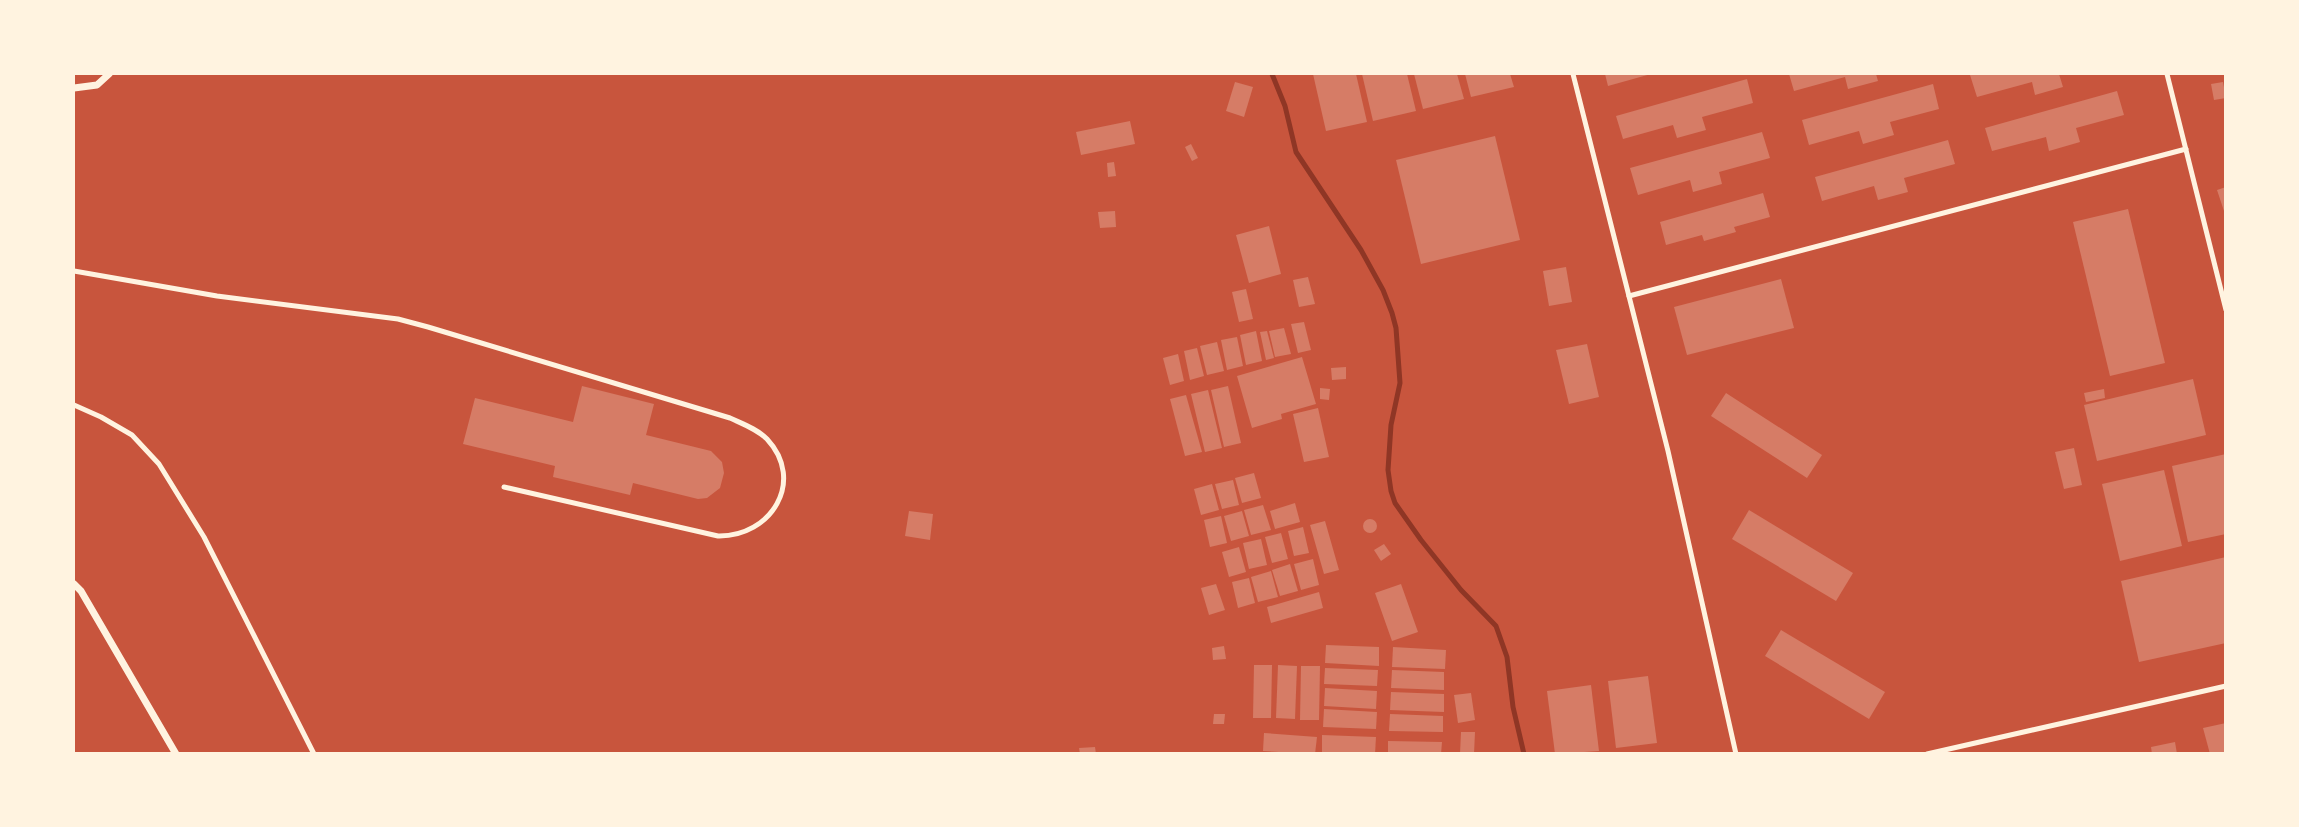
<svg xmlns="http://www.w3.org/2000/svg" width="2299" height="827" viewBox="0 0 2299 827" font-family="Manrope,sans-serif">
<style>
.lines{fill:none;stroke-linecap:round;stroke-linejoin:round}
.stream{stroke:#8f3625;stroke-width:5}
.building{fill:#d67c66}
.service{stroke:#fff3e0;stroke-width:5}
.minor{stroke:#fff3e0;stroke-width:7}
</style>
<rect width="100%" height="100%" fill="#c8553d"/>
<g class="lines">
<!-- stream -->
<path class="stream" d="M 1272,74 L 1285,106 L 1296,152 L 1361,250 L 1383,290 L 1392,313 L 1396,328 L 1400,383 L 1391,425 L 1388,470 L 1391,491 L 1395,503 L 1421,540 L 1461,590 L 1496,626 L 1507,657 L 1513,707 L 1524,754"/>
</g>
<!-- building -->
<g class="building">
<path d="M 1313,74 L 1356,74 L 1367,122 L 1326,131 Z"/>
<path d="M 1362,74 L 1407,74 L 1416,111 L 1373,121 Z"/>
<path d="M 1414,74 L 1457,74 L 1464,99 L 1423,109 Z"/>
<path d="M 1465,74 L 1510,74 L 1514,87 L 1471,97 Z"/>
<path d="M 1605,74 L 1651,74 L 1608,86 Z"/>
<path d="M 1789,74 L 1876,74 L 1878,81 L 1848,89 L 1845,77 L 1794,91 Z"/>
<path d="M 1975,74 L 2059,74 L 2063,87 L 2035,95 L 2032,82 L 1977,97 L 1970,75 Z"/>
<path d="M 1747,79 L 1753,103 L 1702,117 L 1706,130 L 1677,138 L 1673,125 L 1623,139 L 1616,116 Z"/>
<path d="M 1235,82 L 1253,87 L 1244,117 L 1226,111 Z"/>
<path d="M 2223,82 L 2226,98 L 2214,100 L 2211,84 Z"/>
<path d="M 1933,84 L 1939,109 L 1890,122 L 1894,135 L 1863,144 L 1859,131 L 1809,145 L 1802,120 Z"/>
<path d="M 2117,91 L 2124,115 L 2076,128 L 2080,142 L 2049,151 L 2046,137 L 1992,151 L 1985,128 Z"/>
<path d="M 1130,121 L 1135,144 L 1081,155 L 1076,132 Z"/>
<path d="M 1762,132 L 1770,158 L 1719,172 L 1722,184 L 1693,192 L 1690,180 L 1638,195 L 1630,168 Z"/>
<path d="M 1495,136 L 1520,240 L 1421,264 L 1396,160 Z"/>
<path d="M 1948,140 L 1955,164 L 1904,178 L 1908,192 L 1878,200 L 1874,186 L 1822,201 L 1815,177 Z"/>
<path d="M 1191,144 L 1198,158 L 1192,161 L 1185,147 Z"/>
<path d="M 1114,162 L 1116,176 L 1108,177 L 1107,163 Z"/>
<path d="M 2226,187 L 2226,214 L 2225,214 L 2217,190 Z"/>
<path d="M 1763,193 L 1770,217 L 1734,227 L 1736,232 L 1704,241 L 1702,235 L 1666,245 L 1660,222 Z"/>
<path d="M 2128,209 L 2165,363 L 2110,376 L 2073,222 Z"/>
<path d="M 1115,211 L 1116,227 L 1100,228 L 1098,212 Z"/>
<path d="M 1269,226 L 1281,274 L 1249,283 L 1236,235 Z"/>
<path d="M 1566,267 L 1572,302 L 1549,306 L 1543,271 Z"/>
<path d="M 1308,277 L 1315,304 L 1299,307 L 1293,280 Z"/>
<path d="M 1781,279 L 1794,328 L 1687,355 L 1674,307 Z"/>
<path d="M 1246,289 L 1253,319 L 1239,322 L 1232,292 Z"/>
<path d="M 1304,322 L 1311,350 L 1298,353 L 1291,324 Z"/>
<path d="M 1284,328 L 1291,354 L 1275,357 L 1269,331 Z"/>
<path d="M 1256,331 L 1262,361 L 1246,365 L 1240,335 Z"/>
<path d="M 1267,331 L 1274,358 L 1266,360 L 1260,332 Z"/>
<path d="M 1237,337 L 1243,366 L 1227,370 L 1221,340 Z"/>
<path d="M 1217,342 L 1224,371 L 1207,375 L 1200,346 Z"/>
<path d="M 1587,344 L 1599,397 L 1569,404 L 1556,350 Z"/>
<path d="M 1197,348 L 1204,376 L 1190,380 L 1184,351 Z"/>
<path d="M 1178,354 L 1184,381 L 1170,385 L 1163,358 Z"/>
<path d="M 1302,357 L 1316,404 L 1281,414 L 1282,419 L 1252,428 L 1237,376 Z"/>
<path d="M 1346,367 L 1346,379 L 1332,380 L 1331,368 Z"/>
<path d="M 2193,379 L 2206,435 L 2097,461 L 2084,405 Z"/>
<path d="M 582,386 L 654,404 L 646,435 L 711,451 L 722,462 L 724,473 L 720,488 L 707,498 L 698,499 L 633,483 L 630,495 L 553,477 L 555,466 L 463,444 L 475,398 L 573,422 Z"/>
<path d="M 1228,386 L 1241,443 L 1224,447 L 1211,390 Z"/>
<path d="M 1320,388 L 1330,389 L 1329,400 L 1320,399 Z"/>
<path d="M 2104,389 L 2105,398 L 2086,402 L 2084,393 Z"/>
<path d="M 1208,390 L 1222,448 L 1205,452 L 1191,394 Z"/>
<path d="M 1726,393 L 1822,455 L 1807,478 L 1711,416 Z"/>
<path d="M 1186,395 L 1202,452 L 1185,456 L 1170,399 Z"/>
<path d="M 1318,408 L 1329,457 L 1304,462 L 1293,414 Z"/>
<path d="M 2074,448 L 2082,485 L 2064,489 L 2055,452 Z"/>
<path d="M 2226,454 L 2226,534 L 2188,542 L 2172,466 Z"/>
<path d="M 2164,470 L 2182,546 L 2120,561 L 2102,484 Z"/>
<path d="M 1254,473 L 1261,498 L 1242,503 L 1235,478 Z"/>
<path d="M 1233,480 L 1239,505 L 1222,509 L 1215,484 Z"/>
<path d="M 1212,484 L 1219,510 L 1201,515 L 1194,489 Z"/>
<path d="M 1295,503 L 1300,522 L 1275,529 L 1270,511 Z"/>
<path d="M 1263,505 L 1271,530 L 1251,535 L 1244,510 Z"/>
<path d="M 1749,510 L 1853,573 L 1836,601 L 1732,539 Z"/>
<path d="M 909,511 L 933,514 L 930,540 L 905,536 Z"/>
<path d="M 1242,511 L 1249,536 L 1231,541 L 1224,516 Z"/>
<path d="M 1221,516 L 1227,543 L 1210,547 L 1204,520 Z"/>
<circle cx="1370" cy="526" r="7"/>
<path d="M 1325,521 L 1339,570 L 1324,574 L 1310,525 Z"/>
<path d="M 1303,527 L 1309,553 L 1294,556 L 1288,531 Z"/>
<path d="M 1281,533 L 1288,559 L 1272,563 L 1265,537 Z"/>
<path d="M 1261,539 L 1267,565 L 1249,569 L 1243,543 Z"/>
<path d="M 1384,544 L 1391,554 L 1381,561 L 1374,550 Z"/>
<path d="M 1239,547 L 1246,572 L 1229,577 L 1222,552 Z"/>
<path d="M 2226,557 L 2226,643 L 2139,662 L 2121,581 Z"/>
<path d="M 1313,559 L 1319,585 L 1301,590 L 1294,564 Z"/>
<path d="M 1290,564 L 1298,591 L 1280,596 L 1272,570 Z"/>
<path d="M 1271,571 L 1278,597 L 1258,602 L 1251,577 Z"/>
<path d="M 1249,578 L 1255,603 L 1238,608 L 1232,582 Z"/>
<path d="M 1216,584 L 1225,610 L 1209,615 L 1201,588 Z"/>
<path d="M 1401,584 L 1418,632 L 1392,641 L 1375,593 Z"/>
<path d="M 1319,592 L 1323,608 L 1271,623 L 1267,607 Z"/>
<path d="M 1781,630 L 1885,692 L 1869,719 L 1765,656 Z"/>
<path d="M 1326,645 L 1379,647 L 1379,666 L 1325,663 Z"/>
<path d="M 1224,646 L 1226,659 L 1213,660 L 1212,648 Z"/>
<path d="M 1393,647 L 1446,650 L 1445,669 L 1392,667 Z"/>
<path d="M 1254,665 L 1272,665 L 1271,718 L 1253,718 Z"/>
<path d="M 1278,665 L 1297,666 L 1295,719 L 1276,718 Z"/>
<path d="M 1301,666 L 1320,666 L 1319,720 L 1300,720 Z"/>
<path d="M 1325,668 L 1378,670 L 1377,686 L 1324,684 Z"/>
<path d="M 1392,670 L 1444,672 L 1444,690 L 1391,688 Z"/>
<path d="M 1648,676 L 1657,743 L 1616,748 L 1608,681 Z"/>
<path d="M 1591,685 L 1599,751 L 1555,754 L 1547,691 Z"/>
<path d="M 1325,688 L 1377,691 L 1376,709 L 1324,706 Z"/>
<path d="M 1391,692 L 1444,694 L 1444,712 L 1390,710 Z"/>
<path d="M 1471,693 L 1475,720 L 1458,723 L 1454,695 Z"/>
<path d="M 1324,709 L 1377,712 L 1376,729 L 1323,727 Z"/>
<path d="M 1214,714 L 1225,714 L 1224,724 L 1213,724 Z"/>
<path d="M 1390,714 L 1443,716 L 1443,732 L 1389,731 Z"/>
<path d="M 2226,723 L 2226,754 L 2210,754 L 2203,728 Z"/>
<path d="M 1461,732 L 1475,732 L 1474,754 L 1460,754 Z"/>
<path d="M 1264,733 L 1317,737 L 1315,754 L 1263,751 Z"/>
<path d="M 1322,735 L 1376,737 L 1375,754 L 1322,754 Z"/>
<path d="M 1388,741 L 1442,742 L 1441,754 L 1388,754 Z"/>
<path d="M 2175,742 L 2177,754 L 2152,754 L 2151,747 Z"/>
<path d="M 1095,747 L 1096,754 L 1080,754 L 1079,748 Z"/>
</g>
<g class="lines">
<!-- service -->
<g class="service">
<path d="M 1573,74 L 1668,451 L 1736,754"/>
<path d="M 2167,74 L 2226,310"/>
<path d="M 74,271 L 217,296 L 398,319 L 428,327 L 730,418 C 743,424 757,429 767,439 C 806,481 771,537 718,536 L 504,487"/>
<path d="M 1629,296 L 2186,149"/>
<path d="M 74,405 L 101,417 L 132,435 L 159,464 L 204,537 L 314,754"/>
<path d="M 1927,754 L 2226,686"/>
</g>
<!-- minor -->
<g class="minor">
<path d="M 74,88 L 97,85 L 109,74"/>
<path d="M 74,584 L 81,591 L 176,754"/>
</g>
</g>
<!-- border -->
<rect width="2299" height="827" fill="none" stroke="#fff3e0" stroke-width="150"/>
</svg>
